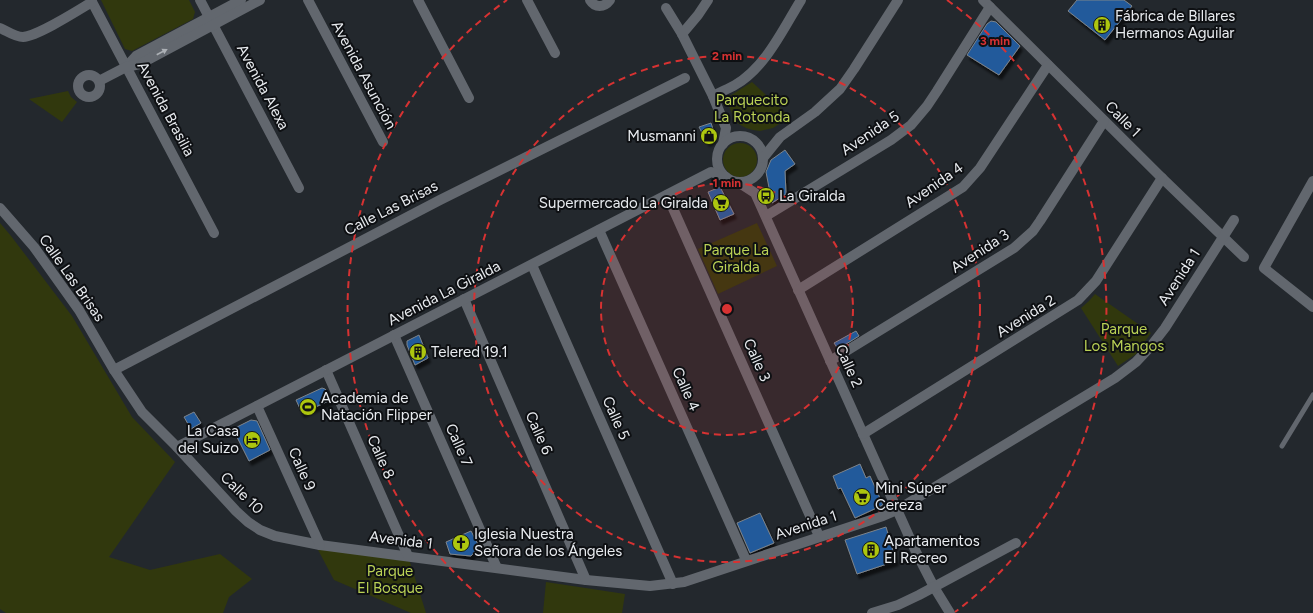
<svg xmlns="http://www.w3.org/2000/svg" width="1313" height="613" viewBox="0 0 1313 613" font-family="Figtree,sans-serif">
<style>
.green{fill:#31380d}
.building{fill:#205a9b;stroke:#7e848b;filter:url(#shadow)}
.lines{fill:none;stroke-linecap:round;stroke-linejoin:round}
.service{stroke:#62676e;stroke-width:5}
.minor{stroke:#62676e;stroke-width:10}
.oneway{fill:#acb0b5}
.ring{fill:none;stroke:#d73232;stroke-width:2;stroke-dasharray:7 5}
.labels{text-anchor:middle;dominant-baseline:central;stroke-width:4;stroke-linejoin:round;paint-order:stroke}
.poi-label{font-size:15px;fill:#e8ebef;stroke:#0e1013;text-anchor:start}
.street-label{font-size:15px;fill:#e8ebef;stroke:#0e1013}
.park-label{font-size:15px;fill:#bad155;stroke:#0e1013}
.centre{fill:#d73232;stroke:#0e1013;stroke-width:2}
.ring-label{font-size:12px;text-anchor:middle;font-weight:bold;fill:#d73232;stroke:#0e1013;stroke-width:4;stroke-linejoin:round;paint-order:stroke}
</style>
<defs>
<filter id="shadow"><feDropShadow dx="2.5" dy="4.5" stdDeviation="1" flood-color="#0009"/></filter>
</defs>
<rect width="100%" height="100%" fill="#23282d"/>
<!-- green -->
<g class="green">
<path d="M 101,0 L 189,0 L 195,12 L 193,19 L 132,51 L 125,49 Z"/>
<path d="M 752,82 L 790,117 L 773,128 L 760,131 L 753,130 L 746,128 L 737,123 L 725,99 Z"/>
<path d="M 68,91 L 71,97 L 77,102 L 62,122 L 29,99 Z"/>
<circle cx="740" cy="160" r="17"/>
<path d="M 0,223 L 11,236 L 72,316 L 132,417 L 175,462 L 109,557 L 150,570 L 220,554 L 252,579 L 229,597 L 223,613 L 6,613 L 0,609 Z"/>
<path d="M 757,223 L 777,266 L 718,294 L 698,249 Z"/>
<path d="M 1095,294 L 1151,333 L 1136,354 L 1118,366 L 1081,308 L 1089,301 Z"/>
<path d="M 316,546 L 409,559 L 426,613 L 411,613 L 334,580 Z"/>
<path d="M 546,582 L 625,594 L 622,613 L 543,613 Z"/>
</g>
<!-- building -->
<g class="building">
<path d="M 1077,0 L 1124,0 L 1132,6 L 1105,40 L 1068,11 Z"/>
<path d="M 991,21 L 996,22 L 1020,46 L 999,75 L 967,55 L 987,24 Z"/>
<path d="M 711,123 L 714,132 L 713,139 L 707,142 L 699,127 Z"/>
<path d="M 785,150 L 795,164 L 785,171 L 786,194 L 772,203 L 766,172 L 771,160 Z"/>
<path d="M 720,187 L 734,214 L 720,220 L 708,192 Z"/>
<path d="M 856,331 L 859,336 L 838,349 L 834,343 Z"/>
<path d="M 419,335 L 428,358 L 415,365 L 407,345 L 407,341 Z"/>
<path d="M 322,388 L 325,389 L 327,391 L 331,400 L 302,413 L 296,400 Z"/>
<path d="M 194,412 L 201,423 L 191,429 L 184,417 Z"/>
<path d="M 251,420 L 257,421 L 270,450 L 249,461 L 233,429 Z"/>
<path d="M 860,464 L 866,478 L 870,476 L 883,505 L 855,518 L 841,488 L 838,489 L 833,476 Z"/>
<path d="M 760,513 L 774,543 L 750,553 L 737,523 Z"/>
<path d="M 886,527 L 896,561 L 857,574 L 845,540 Z"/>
<path d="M 471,531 L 479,546 L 472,555 L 471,556 L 450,554 L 446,542 Z"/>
</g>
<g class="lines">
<!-- service -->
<path class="service" d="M 1282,446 L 1313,395"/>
<!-- minor -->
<g class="minor">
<path d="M 91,0 L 214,233"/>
<path d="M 200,0 L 299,188"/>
<path d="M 308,0 L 383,142"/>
<path d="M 418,0 L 469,98"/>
<path d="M 527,0 L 555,53"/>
<path d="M 590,0 C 595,8 604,8 610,0"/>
<path d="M 983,0 L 1162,178 L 1244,257"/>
<path d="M 666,8 L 682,34 L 713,96 L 726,128 L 723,144"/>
<path d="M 0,28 C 7,31 15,37 23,37 C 38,36 77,11 92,2"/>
<path d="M 682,34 L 698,15 L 708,0"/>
<path d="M 126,67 L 136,56 L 241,0"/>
<circle cx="89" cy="86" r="11"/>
<path d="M 99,81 L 126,67 L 140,64 L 260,0"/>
<path d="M 713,96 C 720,92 728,89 735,85 C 766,67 783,29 801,0"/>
<circle cx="740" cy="159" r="23"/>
<path d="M 763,158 L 780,137 L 815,112 L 840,89 L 854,69 L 898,0"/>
<path d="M 1313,181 L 1264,268 L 1313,307"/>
<path d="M 738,182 L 755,193 L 916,552 L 934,587 L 950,613"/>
<path d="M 667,195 L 819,536"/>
<path d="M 0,208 L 34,247 L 79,310 L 114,370 L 142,412 L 177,447 L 236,511 L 248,522 L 260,530 L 275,536 L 320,545 L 586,580 L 650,586 L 684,582 L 883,516 L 897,510 L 1115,378 L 1136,362 L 1151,346 L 1165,328 L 1234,220"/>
<path d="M 766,216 L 891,140 L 911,125 L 927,106 L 937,91 L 990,7"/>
<path d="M 599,230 L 746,560"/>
<path d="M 532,265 L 673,584"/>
<path d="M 798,290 L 963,187 L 980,168 L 1048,65"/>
<path d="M 464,299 L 586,580"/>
<path d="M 394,335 L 497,568"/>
<path d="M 830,361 L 1014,248 L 1033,231 L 1040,221 L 1104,121"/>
<path d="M 114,370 L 440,200 L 685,78"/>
<path d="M 326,370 L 408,556"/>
<path d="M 257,406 L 320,545"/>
<path d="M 863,434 L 1078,300 L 1096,281 L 1162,178"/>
<path d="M 177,447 L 711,172 L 726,177"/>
<path d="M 872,613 L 898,605 L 919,595 L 1016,543"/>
</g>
</g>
<!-- one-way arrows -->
<defs><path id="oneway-solid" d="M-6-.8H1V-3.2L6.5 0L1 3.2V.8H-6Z"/></defs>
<use class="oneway" href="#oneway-solid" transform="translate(162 52) rotate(-28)"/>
<!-- distance rings -->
<circle cx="727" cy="309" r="126" fill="#d73232" fill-opacity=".12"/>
<g class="ring">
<circle cx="727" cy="309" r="126"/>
<circle cx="727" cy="309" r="253"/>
<path d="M499 612A379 379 0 0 1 507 0M947 0A379 379 0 0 1 955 612"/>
</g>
<!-- icons -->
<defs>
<g id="building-disc" transform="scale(0.9)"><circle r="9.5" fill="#adc60f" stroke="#0e1013"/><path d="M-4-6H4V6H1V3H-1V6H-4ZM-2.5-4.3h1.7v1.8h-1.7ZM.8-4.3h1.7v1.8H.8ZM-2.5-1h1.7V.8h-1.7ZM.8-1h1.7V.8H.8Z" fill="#111"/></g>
<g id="shop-disc" transform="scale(0.9)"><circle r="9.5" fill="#adc60f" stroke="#0e1013"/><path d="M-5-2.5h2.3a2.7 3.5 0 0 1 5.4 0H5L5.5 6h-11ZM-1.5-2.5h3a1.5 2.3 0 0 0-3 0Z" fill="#111"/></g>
<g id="bus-disc" transform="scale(0.9)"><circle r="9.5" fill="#adc60f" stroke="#0e1013"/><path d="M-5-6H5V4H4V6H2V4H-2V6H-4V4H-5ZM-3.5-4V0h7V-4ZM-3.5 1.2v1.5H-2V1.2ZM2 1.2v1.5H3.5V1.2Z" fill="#111"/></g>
<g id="supermarket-disc" transform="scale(0.9)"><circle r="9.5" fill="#adc60f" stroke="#0e1013"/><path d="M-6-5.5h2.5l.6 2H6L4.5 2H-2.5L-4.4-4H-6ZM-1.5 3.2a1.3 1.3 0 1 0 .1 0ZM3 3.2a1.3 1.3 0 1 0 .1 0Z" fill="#111"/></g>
<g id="stadium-disc" transform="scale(0.9)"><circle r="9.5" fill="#adc60f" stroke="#0e1013"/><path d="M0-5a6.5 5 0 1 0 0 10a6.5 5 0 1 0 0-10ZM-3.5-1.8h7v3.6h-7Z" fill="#111"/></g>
<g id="hotel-disc" transform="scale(0.9)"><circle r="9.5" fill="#adc60f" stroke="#0e1013"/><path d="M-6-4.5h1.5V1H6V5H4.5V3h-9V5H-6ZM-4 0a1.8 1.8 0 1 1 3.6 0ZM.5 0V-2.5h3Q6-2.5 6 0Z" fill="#111"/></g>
<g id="church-disc" transform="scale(0.9)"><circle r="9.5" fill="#adc60f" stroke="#0e1013"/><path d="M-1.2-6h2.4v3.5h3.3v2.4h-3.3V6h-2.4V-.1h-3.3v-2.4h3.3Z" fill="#111"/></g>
</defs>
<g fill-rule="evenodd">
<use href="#building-disc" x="1102" y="25"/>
<use href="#shop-disc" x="709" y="136"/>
<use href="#bus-disc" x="766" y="196"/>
<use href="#supermarket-disc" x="721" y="203"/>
<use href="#building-disc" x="418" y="352"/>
<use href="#stadium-disc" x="308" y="407"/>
<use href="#hotel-disc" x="252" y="440"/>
<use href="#supermarket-disc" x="862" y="497"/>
<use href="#church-disc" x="461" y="543"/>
<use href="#building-disc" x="871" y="550"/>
</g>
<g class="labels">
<!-- poi labels -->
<g class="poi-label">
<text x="1115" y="16">Fábrica de Billares<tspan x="1115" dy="17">Hermanos Aguilar</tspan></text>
<text x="696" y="136" text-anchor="end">Musmanni</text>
<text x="779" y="196">La Giralda</text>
<text x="708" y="203" text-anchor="end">Supermercado La Giralda</text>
<text x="431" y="352">Telered 19.1</text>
<text x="321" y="398">Academia de<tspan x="321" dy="17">Natación Flipper</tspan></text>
<text x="239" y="431" text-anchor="end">La Casa<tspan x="239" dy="17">del Suizo</tspan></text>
<text x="875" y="488">Mini Súper<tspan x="875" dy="17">Cereza</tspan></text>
<text x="474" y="534">Iglesia Nuestra<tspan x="474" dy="17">Señora de los Ángeles</tspan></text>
<text x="884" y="541">Apartamentos<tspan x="884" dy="17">El Recreo</tspan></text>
</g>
<!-- street labels -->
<g class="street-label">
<text transform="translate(364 75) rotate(62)">Avenida Asunción</text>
<text transform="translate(263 87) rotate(62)">Avenida Alexa</text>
<text transform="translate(166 109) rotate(62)">Avenida Brasilia</text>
<text transform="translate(1123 119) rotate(45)">Calle 1</text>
<text transform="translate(870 133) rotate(-34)">Avenida 5</text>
<text transform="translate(934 185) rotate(-35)">Avenida 4</text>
<text transform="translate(391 208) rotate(-27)">Calle Las Brisas</text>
<text transform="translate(980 251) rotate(-33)">Avenida 3</text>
<text transform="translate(1179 277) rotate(-57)">Avenida 1</text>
<text transform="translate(72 278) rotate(55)">Calle Las Brisas</text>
<text transform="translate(444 293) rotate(-27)">Avenida La Giralda</text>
<text transform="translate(1026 316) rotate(-32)">Avenida 2</text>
<text transform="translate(757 360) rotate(66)">Calle 3</text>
<text transform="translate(849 366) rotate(66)">Calle 2</text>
<text transform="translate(686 389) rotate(66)">Calle 4</text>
<text transform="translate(616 418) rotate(66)">Calle 5</text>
<text transform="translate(539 433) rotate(66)">Calle 6</text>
<text transform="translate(459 445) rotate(66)">Calle 7</text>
<text transform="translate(381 457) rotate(66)">Calle 8</text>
<text transform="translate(302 469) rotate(66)">Calle 9</text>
<text transform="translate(242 493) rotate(44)">Calle 10</text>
<text transform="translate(806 525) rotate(-18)">Avenida 1</text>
<text transform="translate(401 540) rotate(7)">Avenida 1</text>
</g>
<!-- park labels -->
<g class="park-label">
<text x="752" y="100">Parquecito<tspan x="752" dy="17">La Rotonda</tspan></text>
<text x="736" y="250">Parque La<tspan x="736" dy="17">Giralda</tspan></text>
<text x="1124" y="329">Parque<tspan x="1124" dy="17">Los Mangos</tspan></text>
<text x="390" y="571">Parque<tspan x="390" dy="17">El Bosque</tspan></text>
</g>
</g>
<circle cx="727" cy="309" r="6" class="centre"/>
<g class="ring-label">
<text x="995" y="45">3 min</text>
<text x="727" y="60">2 min</text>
<text x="727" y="187">1 min</text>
</g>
</svg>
